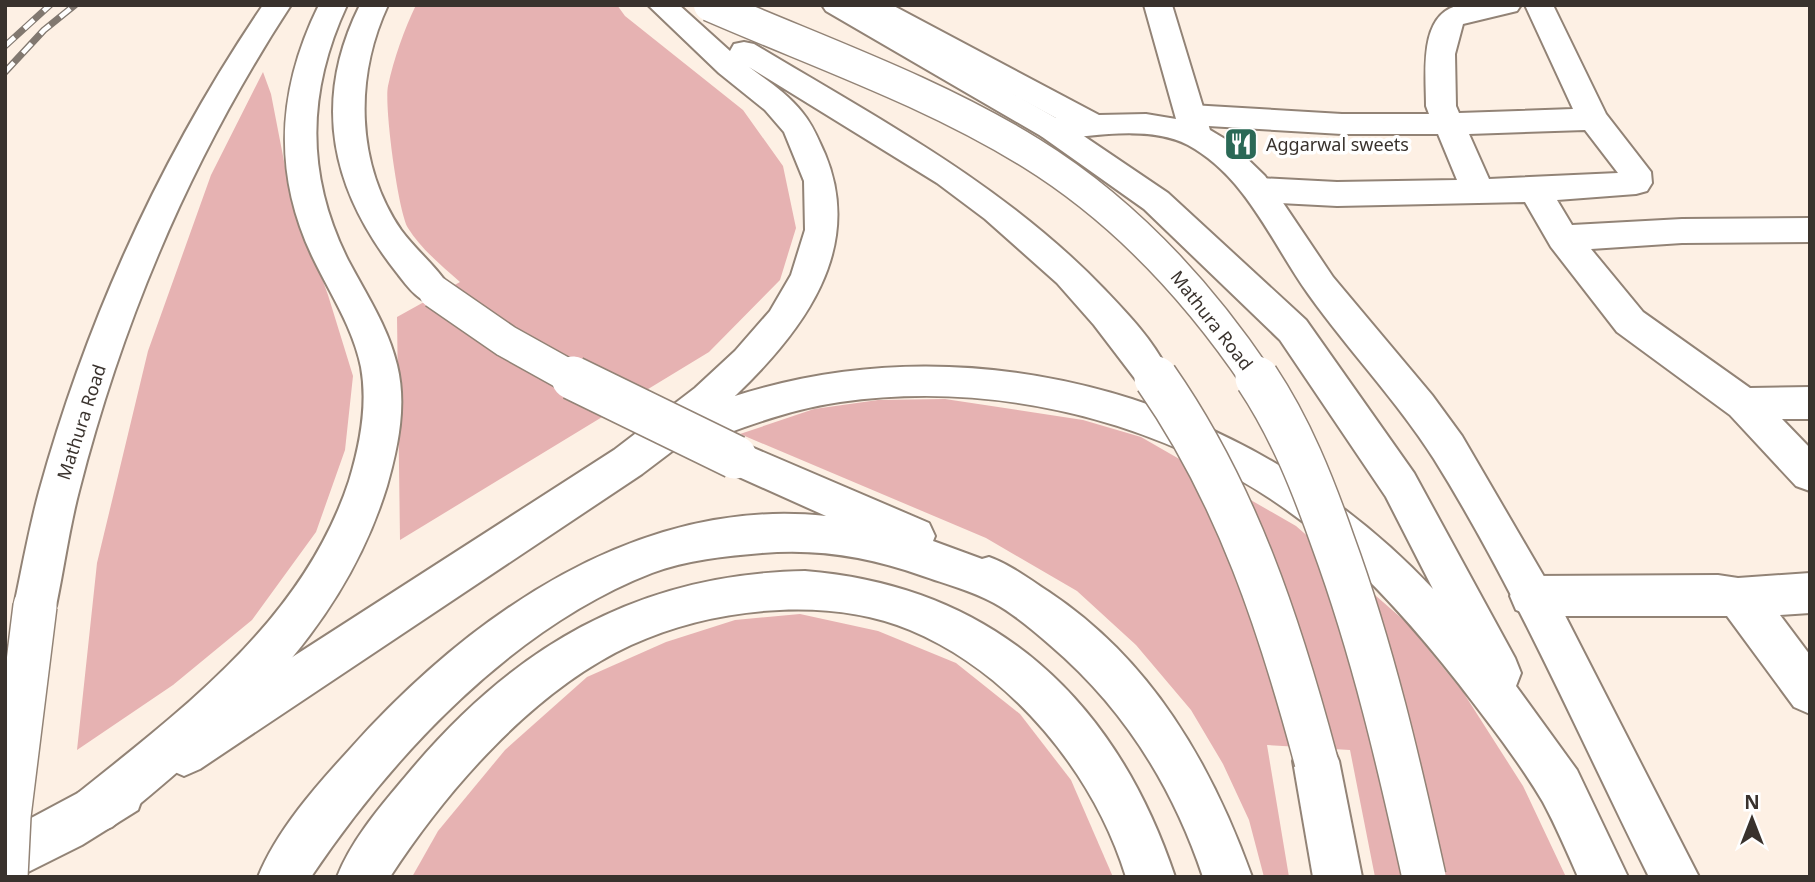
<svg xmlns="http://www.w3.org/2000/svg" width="1815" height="882" viewBox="0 0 1815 882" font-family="'Noto Sans',sans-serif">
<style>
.green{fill:#e6b2b2}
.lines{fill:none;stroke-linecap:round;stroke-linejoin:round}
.street-casing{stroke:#928376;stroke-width:4}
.secondary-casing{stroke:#928376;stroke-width:4}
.primary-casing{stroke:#928376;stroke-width:4}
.highway-casing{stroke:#928376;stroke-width:4}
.street{fill:#fff;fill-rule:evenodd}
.secondary{fill:#fff;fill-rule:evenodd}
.primary{fill:#fff;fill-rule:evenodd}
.highway{fill:#fff;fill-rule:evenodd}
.rail-casing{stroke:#817870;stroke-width:7}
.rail{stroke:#fff;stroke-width:4.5;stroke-dasharray:13;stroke-linecap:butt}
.primary-bridge-far1-casing{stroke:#928376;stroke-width:35;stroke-linecap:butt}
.primary-bridge-casing{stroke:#928376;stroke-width:46;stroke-linecap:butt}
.highway-bridge-far1-casing{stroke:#928376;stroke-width:35;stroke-linecap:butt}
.highway-bridge-casing{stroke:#928376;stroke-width:46;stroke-linecap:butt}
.primary-bridge-far1{stroke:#fff;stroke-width:32}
.primary-bridge{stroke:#fff;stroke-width:43}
.highway-bridge-far1{stroke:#fff;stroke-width:32}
.highway-bridge{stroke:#fff;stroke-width:43}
.labels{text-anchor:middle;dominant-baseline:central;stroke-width:7;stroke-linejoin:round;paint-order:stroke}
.poi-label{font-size:18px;fill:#39322d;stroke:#fff;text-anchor:start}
.street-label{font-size:18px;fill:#39322d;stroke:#fff}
</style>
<rect width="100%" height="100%" fill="#fdf0e4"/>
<!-- green -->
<g class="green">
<path d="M 416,5 L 617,5 L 625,16 L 743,110 L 783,166 L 796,228 L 780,280 L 709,352 L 400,540 L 397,317 L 460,282 C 442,266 421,249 408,228 C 398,211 384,105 388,86 C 394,58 404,30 416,5 Z"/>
<path d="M 263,72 L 271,94 L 289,187 L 328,295 L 353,376 L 345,450 L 316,532 L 252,620 L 173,685 L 77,750 L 97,563 L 148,351 L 211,175 Z"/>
<path d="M 945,399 L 1083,420 L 1141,437 L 1296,526 L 1407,623 L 1463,692 L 1523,786 L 1566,877 L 1375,877 L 1350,750 L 1267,745 L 1289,877 L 1264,877 L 1249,820 L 1223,764 L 1191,710 L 1136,645 L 1077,591 L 986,538 L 740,434 L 814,409 L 878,400 Z"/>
<path d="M 800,614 L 878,631 L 956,663 L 1020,714 L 1071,780 L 1113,877 L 412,877 L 438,831 L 505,750 L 587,677 L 666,642 L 735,620 Z"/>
</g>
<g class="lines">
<!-- street casing -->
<g class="street-casing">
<g id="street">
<path d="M 1460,5 L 1521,5 L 1517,11 L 1463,24 L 1455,54 L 1456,106 L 1459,113 L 1573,109 L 1525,5 L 1553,5 L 1606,114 L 1651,172 L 1652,183 L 1647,191 L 1636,194 L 1557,200 L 1572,225 L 1682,219 L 1810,218 L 1810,242 L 1682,243 L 1591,249 L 1643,312 L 1750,388 L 1810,387 L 1810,419 L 1782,419 L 1810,448 L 1810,491 L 1796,486 L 1730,415 L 1617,332 L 1551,247 L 1525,202 L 1337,206 L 1259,202 L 1248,198 L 1243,190 L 1248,182 L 1259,178 L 1337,182 L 1457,180 L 1438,134 L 1342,134 L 1191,125 L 1180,122 L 1176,115 L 1180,108 L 1191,105 L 1342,114 L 1429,114 L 1426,106 C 1426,73 1418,13 1460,5 ZM 1585,130 L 1618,173 L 1489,179 L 1469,134 Z"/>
<path d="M 1810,573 L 1810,613 L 1780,615 L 1810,655 L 1810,714 L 1794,707 L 1727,616 L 1531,616 L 1516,610 L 1510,596 L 1516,582 L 1531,576 L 1718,575 L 1738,578 Z"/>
</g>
</g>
<!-- secondary casing -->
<g class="secondary-casing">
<path id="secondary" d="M 856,5 L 892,5 L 1099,115 L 1146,114 L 1176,119 L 1144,5 L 1172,5 L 1210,130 L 1230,142 L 1265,176 L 1333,277 L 1432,395 L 1462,436 L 1553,592 L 1699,877 L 1649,877 C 1579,737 1517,592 1434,459 C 1397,401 1349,351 1309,295 C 1272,244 1247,177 1188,145 C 1149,125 1093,136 1052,140 L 1041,136 L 1037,129 L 1041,122 L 1056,118 L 860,11 Z"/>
</g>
<!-- primary casing -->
<g class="primary-casing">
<g id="primary">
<path d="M 648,5 L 679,5 L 730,51 L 734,44 L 744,42 L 754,44 C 877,118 1005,185 1105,290 C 1127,313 1153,340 1167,369 L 1162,380 L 1149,384 L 1136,380 L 1094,325 L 1057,283 L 985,219 L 937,183 L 749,67 C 768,81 788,94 802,112 C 813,125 818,139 825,154 C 865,250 802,332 735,396 C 982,317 1258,402 1433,589 L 1386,497 L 1280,340 L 1144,209 L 1041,136 L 826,11 L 822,5 L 857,5 L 1063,122 L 1168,193 L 1306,320 L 1414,473 L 1515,658 L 1521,673 L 1516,686 L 1577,770 L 1628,877 L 1578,877 C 1567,852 1556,826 1543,802 C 1518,760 1488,722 1459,684 C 1418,632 1374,581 1323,538 C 1191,427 1009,378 840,402 C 784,410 738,430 686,448 L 679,446 L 642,474 L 200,769 L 184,776 L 168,769 L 161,753 L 168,737 L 614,450 L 695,388 L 735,351 L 770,311 L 791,275 L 805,230 L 804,181 L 784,132 L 765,110 L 719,73 Z"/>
<path d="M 1316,738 L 1332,745 L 1339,761 L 1362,877 L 1313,877 L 1293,761 L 1300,745 Z"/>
<path d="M 121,770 L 138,776 L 144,793 L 138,810 L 82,845 L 22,875 L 5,877 L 5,832 Z"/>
</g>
</g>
<!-- highway casing -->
<g class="highway-casing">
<g id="highway">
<path d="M 263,5 L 291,5 C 193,155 123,318 79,491 C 69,529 64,568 56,606 L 50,620 L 35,626 L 20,620 L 14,606 C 22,568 29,529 39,492 C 87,318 162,154 263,5 Z"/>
<path d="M 319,5 L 347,5 C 307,91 305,174 348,260 C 366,294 388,327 397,365 C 407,405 398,447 387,486 C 341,636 228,731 112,827 L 95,834 L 78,827 L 71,810 L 78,793 C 186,707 304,618 349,481 C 360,445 368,405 361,367 C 353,328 331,295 314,260 C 272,174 277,90 319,5 Z"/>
<path d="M 360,5 L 388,5 C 354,78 356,164 401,230 C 417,252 440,269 452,292 L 447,301 C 423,309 411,291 397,273 C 332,191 311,103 360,5 Z"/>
<path d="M 735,440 L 929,523 L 935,536 L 933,541 L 982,559 L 989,557 C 1011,565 1029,579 1049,592 C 1151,660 1211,763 1252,877 L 1203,877 C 1173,787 1123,707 1050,645 C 1033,630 1014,614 994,603 C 972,591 946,584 923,576 C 870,557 818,548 762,553 C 726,556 686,560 652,573 C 513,627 393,755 311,877 L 258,877 C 277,830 316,786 350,749 C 470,615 638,496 826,516 L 721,469 L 716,457 L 721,445 Z"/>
<path d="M 805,571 C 994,586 1116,700 1175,877 L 1126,877 C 1094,773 1011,672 910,630 C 827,595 711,608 631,645 C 534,690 448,788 390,877 L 337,877 C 352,839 380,807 406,776 C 512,648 636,574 805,571 Z"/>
</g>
</g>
<!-- street -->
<use href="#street" class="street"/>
<!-- secondary -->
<use href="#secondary" class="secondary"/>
<!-- primary -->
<use href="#primary" class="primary"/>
<!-- highway -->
<use href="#highway" class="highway"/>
<!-- rail casing -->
<g class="rail-casing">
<g id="rail">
<path d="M 5,46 L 50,5"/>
<path d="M 5,72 L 44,30 L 75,5"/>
</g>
</g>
<!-- rail -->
<use href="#rail" class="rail"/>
<!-- primary-bridge-far1 casing -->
<g class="primary-bridge-far1-casing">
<path id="primary-bridge-far1" d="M 1149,369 L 1157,380"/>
</g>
<!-- primary-bridge casing -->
<g class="primary-bridge-casing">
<path id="primary-bridge" d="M 1156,378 C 1237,494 1280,626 1316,761"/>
</g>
<!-- highway-bridge-far1 casing -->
<g class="highway-bridge-far1-casing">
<g id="highway-bridge-far1">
<path d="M 710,5 C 818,52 931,91 1031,153 C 1123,210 1198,291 1258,380"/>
<path d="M 435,292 L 506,341 L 576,380"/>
</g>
</g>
<!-- highway-bridge casing -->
<g class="highway-bridge-casing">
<g id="highway-bridge">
<path d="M 573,378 L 735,457"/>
<path d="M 1257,378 C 1291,429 1313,485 1333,542 C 1373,651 1399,764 1424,877"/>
<path d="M 6,877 L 9,816 L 35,606"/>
</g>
</g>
<!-- primary-bridge-far1 -->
<use href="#primary-bridge-far1" class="primary-bridge-far1"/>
<!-- primary-bridge -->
<use href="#primary-bridge" class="primary-bridge"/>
<!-- highway-bridge-far1 -->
<use href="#highway-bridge-far1" class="highway-bridge-far1"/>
<!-- highway-bridge -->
<use href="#highway-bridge" class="highway-bridge"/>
</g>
<!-- icons -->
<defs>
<g id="restaurant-square" transform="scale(1.75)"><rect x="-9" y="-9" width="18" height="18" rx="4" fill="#2b6956" stroke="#fff"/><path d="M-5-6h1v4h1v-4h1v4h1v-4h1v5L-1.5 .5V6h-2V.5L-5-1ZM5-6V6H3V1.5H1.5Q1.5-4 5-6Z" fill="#fff"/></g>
</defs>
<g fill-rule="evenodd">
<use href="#restaurant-square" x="1241" y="144"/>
</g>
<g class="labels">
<!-- poi labels -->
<g class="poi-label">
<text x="1266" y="144">Aggarwal sweets</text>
</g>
<!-- street labels -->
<g class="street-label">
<text transform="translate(1212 320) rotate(52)">Mathura Road</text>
<text transform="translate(81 422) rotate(-72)">Mathura Road</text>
</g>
</g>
<!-- border -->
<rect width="1815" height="882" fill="none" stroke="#39322d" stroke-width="14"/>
<!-- north arrow -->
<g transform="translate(1752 819)" stroke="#ffffff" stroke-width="5" paint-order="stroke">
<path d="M0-5L12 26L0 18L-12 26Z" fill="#39322d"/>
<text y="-10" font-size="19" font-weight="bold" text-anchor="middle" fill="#39322d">N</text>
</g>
</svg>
